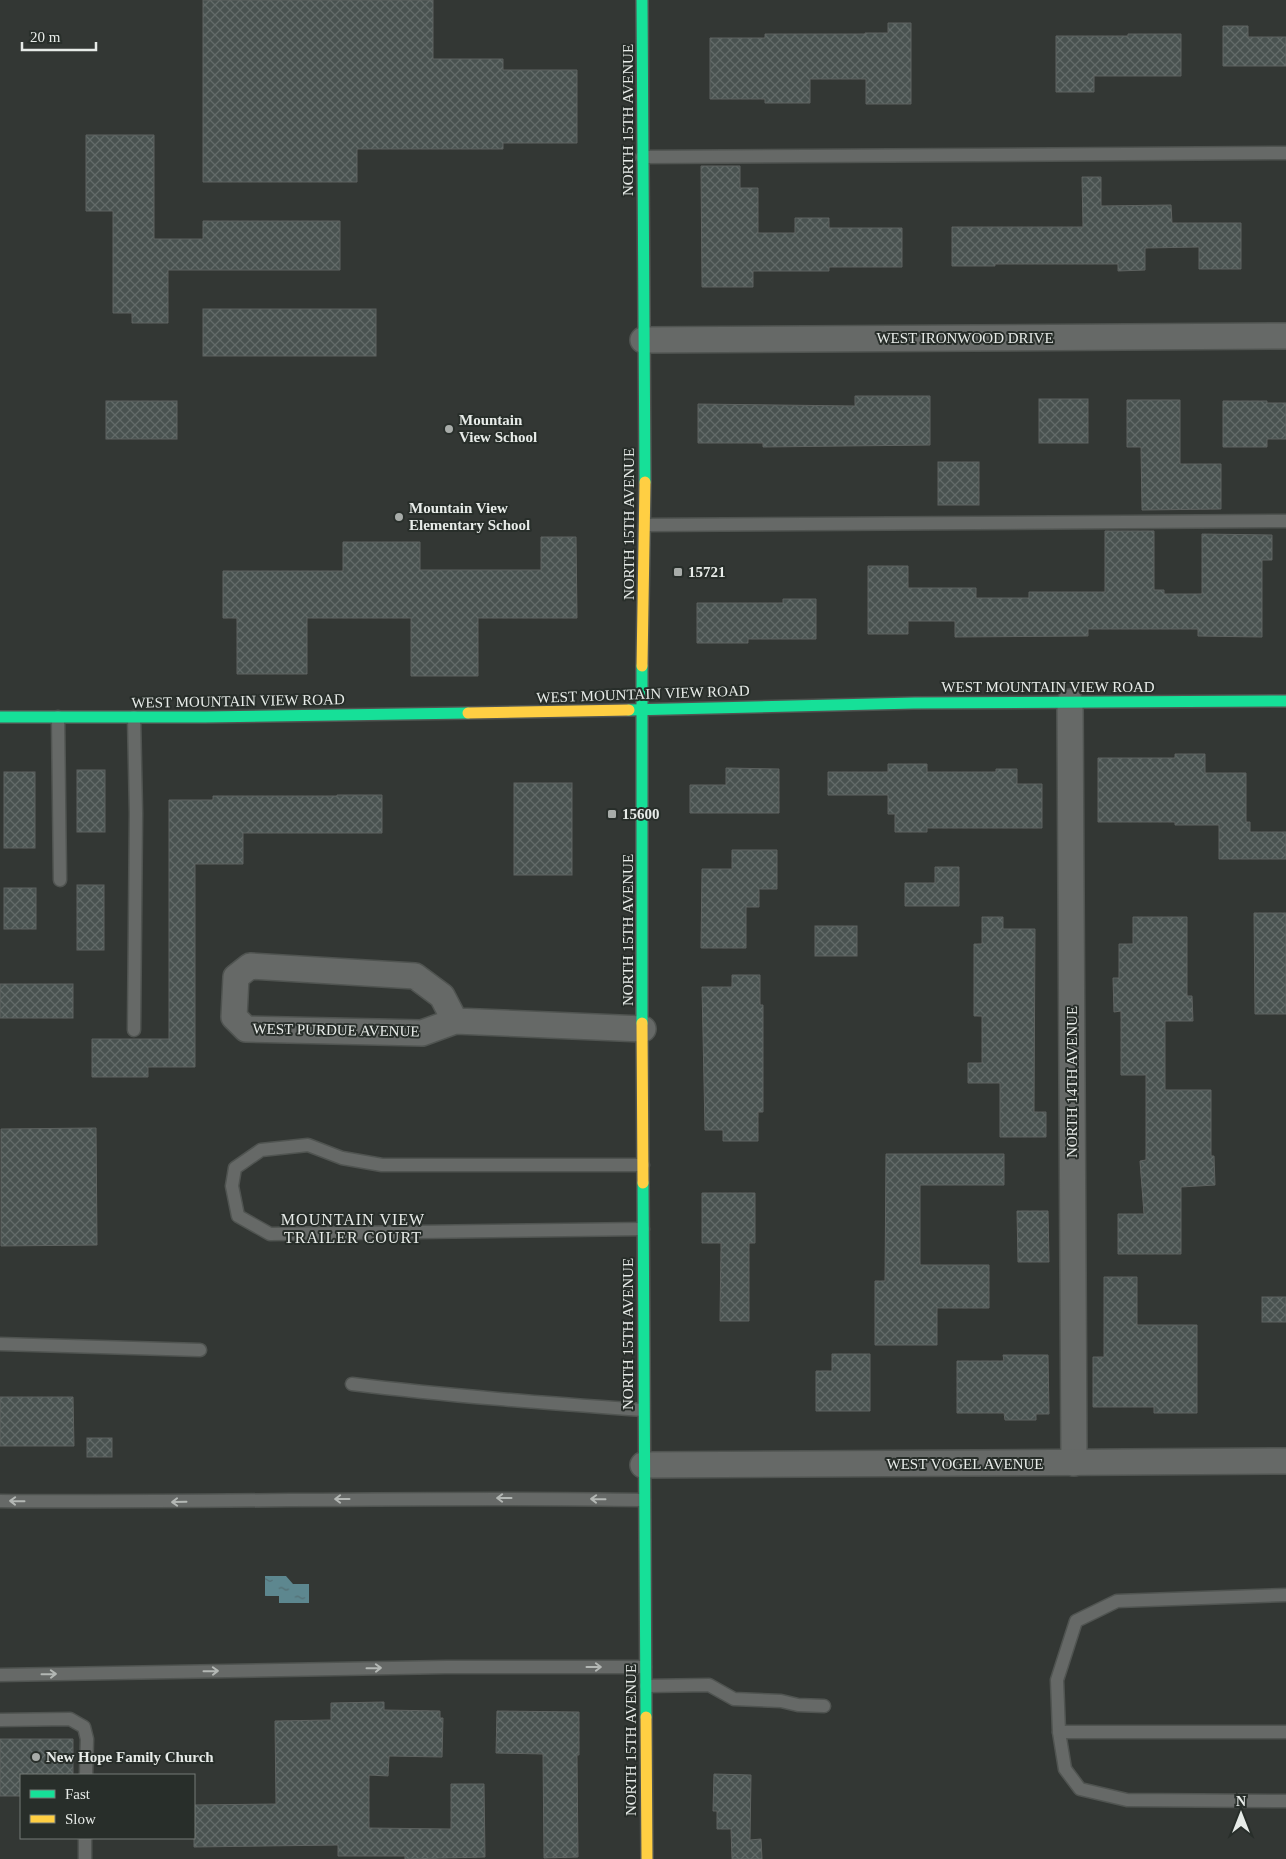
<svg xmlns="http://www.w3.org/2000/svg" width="1286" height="1859" viewBox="0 0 1286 1859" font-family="'Times New Roman',serif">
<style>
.water{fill:url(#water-ripples)}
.building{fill:url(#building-cross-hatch);stroke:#5e6260}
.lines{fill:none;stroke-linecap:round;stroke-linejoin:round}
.lane-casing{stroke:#505451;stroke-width:15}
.street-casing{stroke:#505451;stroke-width:28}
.fast-casing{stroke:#505451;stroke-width:14}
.slow-casing{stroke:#505451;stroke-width:14}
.lane{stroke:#666967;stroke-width:12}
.street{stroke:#666967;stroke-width:25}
.fast{stroke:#16e098;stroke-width:11}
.slow{stroke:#ffcf43;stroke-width:11}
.oneway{stroke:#b3b7b4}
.poi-dot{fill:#a8aca9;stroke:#282e2a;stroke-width:2}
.labels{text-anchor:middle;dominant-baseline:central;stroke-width:4;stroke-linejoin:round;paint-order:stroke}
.street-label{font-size:15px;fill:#e7ebe8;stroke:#282e2a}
.poi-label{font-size:15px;font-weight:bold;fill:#e7ebe8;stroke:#282e2a;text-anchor:start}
.neighbourhood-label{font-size:16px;letter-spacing:1px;fill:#e7ebe8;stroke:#282e2a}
</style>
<defs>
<pattern id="water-ripples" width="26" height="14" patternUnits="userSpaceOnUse" patternTransform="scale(1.25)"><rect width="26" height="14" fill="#5d878f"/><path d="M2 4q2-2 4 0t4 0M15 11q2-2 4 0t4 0" fill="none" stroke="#536d72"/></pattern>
<pattern id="building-cross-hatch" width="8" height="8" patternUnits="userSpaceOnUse" patternTransform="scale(1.25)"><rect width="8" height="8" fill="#495250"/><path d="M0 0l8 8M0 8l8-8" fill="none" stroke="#636b69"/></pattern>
</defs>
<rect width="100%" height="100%" fill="#333734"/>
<!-- water -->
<path class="water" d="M 265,1576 L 286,1576 L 293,1584 L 309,1584 L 309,1603 L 279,1603 L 279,1596 L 265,1596 Z"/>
<!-- building -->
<g class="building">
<path d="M 203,0 L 433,0 L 433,59 L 503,59 L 503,70 L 577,70 L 577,143 L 503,143 L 503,149 L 357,149 L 357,182 L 203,182 Z"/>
<path d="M 888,23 L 911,23 L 911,104 L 866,104 L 866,79 L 810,79 L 810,103 L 765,103 L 765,99 L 710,99 L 710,38 L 765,38 L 765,34 L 865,34 L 865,33 L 888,33 Z"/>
<path d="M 1223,26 L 1248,26 L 1248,37 L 1286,37 L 1286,66 L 1223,66 Z"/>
<path d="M 1128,34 L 1181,34 L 1181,76 L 1094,76 L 1094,92 L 1056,92 L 1056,36 L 1128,36 Z"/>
<path d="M 86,135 L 154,135 L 154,239 L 203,239 L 203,221 L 340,221 L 340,270 L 168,270 L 168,323 L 132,323 L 132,313 L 113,313 L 113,211 L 86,211 Z"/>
<path d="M 701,166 L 740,166 L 740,188 L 758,188 L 758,233 L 795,233 L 795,218 L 829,218 L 829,228 L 902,228 L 902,267 L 829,267 L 829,271 L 753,271 L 753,287 L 702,287 Z"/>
<path d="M 1082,177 L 1101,177 L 1101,206 L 1171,205 L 1172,223 L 1241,223 L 1241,269 L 1199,269 L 1199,247 L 1145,248 L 1145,270 L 1118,271 L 1118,264 L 995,264 L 995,266 L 952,266 L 952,227 L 1083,227 Z"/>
<rect x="203" y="309" width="173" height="47"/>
<path d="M 855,396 L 930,396 L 930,445 L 763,447 L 763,443 L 698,443 L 698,404 L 855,406 Z"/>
<rect x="1039" y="399" width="49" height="44"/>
<path d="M 1127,400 L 1180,400 L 1180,464 L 1221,464 L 1221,509 L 1142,510 L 1141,447 L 1127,447 Z"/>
<rect x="106" y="401" width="71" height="38"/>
<path d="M 1223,401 L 1267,401 L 1267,403 L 1286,403 L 1286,439 L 1267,439 L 1267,447 L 1223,447 Z"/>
<rect x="938" y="462" width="41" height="43"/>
<path d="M 1105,531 L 1154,531 L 1154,590 L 1164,590 L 1164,594 L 1202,594 L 1202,534 L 1272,535 L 1272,560 L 1262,560 L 1262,637 L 1198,636 L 1198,629 L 1088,629 L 1088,636 L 955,637 L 955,621 L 908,621 L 908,634 L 868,634 L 868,566 L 908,566 L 908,588 L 976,588 L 976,598 L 1029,598 L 1029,592 L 1105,592 Z"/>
<path d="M 541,537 L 576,537 L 577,618 L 478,618 L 478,676 L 411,676 L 411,618 L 307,618 L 307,674 L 237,674 L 237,618 L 223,618 L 223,571 L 343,571 L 343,542 L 420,542 L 420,570 L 541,570 Z"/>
<path d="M 783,599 L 816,599 L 816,639 L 748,639 L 748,643 L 697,643 L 697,603 L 783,603 Z"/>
<path d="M 1175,754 L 1205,754 L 1205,773 L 1246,773 L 1246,822 L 1250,822 L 1250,832 L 1286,832 L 1286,859 L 1219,859 L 1219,825 L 1175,825 L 1175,822 L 1098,822 L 1098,758 L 1175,758 Z"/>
<path d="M 888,764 L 927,764 L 927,772 L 996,772 L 996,769 L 1017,769 L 1017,784 L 1042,784 L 1042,828 L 927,828 L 927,832 L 895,832 L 895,814 L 888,814 L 888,795 L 828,795 L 828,772 L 888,772 Z"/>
<path d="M 726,768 L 779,769 L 779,813 L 690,813 L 690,785 L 726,785 Z"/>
<rect x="77" y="770" width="28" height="62"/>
<rect x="4" y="772" width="31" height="76"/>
<rect x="514" y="783" width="58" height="92"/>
<path d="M 337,795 L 382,795 L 382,833 L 243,833 L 243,864 L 195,864 L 195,1067 L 148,1067 L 148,1077 L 92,1077 L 92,1039 L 169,1039 L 169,800 L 213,800 L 213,796 L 337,796 Z"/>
<path d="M 732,850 L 777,850 L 777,889 L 759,889 L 759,907 L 746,907 L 746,948 L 701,948 L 702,869 L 732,869 Z"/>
<path d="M 935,867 L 959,867 L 959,906 L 905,906 L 905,883 L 935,883 Z"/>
<rect x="77" y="885" width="27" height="65"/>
<rect x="4" y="888" width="32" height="41"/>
<path d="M 1254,913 L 1286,913 L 1286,1014 L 1255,1014 Z"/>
<path d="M 982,917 L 1003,917 L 1003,929 L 1035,929 L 1034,1112 L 1046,1112 L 1046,1137 L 1000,1137 L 1000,1083 L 968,1083 L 968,1063 L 982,1063 L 982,1016 L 974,1016 L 974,944 L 982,944 Z"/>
<path d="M 1133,917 L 1187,917 L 1187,996 L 1192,996 L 1193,1021 L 1165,1021 L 1165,1090 L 1211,1090 L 1211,1156 L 1214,1156 L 1215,1185 L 1181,1187 L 1181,1254 L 1118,1254 L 1118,1214 L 1144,1214 L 1140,1161 L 1146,1160 L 1146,1075 L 1121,1075 L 1121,1011 L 1114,1012 L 1113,978 L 1119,978 L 1119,944 L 1133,944 Z"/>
<rect x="815" y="926" width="42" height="30"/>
<path d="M 732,975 L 760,975 L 760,1005 L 763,1005 L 763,1112 L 758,1112 L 758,1141 L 723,1141 L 723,1130 L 705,1130 L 702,987 L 732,987 Z"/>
<rect x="0" y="984" width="73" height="34"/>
<path d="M 96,1128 L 97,1245 L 1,1246 L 1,1129 Z"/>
<path d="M 886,1154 L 1004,1154 L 1004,1185 L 920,1185 L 920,1265 L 989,1265 L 989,1308 L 937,1308 L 937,1345 L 875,1345 L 875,1281 L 885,1281 Z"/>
<path d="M 702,1193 L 755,1193 L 755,1243 L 749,1243 L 749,1321 L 720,1321 L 721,1243 L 702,1243 Z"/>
<path d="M 1017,1211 L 1048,1211 L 1049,1262 L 1018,1262 Z"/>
<path d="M 1104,1277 L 1137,1277 L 1137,1325 L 1197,1325 L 1197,1413 L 1154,1413 L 1154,1407 L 1093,1407 L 1093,1357 L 1104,1357 Z"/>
<rect x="1262" y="1297" width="24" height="25"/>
<path d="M 832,1354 L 870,1354 L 870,1411 L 816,1411 L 816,1371 L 832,1371 Z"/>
<path d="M 1003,1355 L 1048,1355 L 1049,1414 L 1036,1414 L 1036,1420 L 1005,1420 L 1004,1413 L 957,1413 L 957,1361 L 1004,1361 Z"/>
<path d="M 0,1397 L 73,1397 L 74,1446 L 0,1446 Z"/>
<rect x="87" y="1438" width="25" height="19"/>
<path d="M 384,1702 L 384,1710 L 440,1711 L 440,1718 L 443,1718 L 442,1757 L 389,1756 L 388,1776 L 369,1775 L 369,1828 L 451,1829 L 451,1784 L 484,1784 L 485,1857 L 405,1859 L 405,1856 L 338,1856 L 338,1845 L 194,1847 L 194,1805 L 276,1804 L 275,1721 L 331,1720 L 331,1703 Z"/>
<path d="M 497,1711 L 579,1712 L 579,1755 L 577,1755 L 578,1857 L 544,1858 L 543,1754 L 496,1753 Z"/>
<path d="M 0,1739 L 73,1739 L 73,1775 L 21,1775 L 21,1796 L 0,1796 Z"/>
<path d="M 714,1774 L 751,1775 L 750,1840 L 761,1839 L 762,1859 L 732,1859 L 731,1829 L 717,1829 L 717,1811 L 713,1811 Z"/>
</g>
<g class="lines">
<!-- lane casing -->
<g class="lane-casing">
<g id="lane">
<path d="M 642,157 L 1286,153"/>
<path d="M 645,525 L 1286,521"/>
<path d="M 58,717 L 60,880"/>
<path d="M 134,1030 L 136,813 L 134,717"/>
<path d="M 643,1165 L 382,1165 L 342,1158 L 308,1145 L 261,1150 L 235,1168 L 232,1186 L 238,1216 L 270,1234 L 643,1229"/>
<path d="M 0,1344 L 200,1350"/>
<path d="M 352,1384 C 449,1396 546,1403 643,1410"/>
<path d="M 0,1501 C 215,1503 429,1496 644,1500"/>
<path d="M 1286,1595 L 1117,1601 L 1076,1621 L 1057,1680 L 1059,1732 L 1065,1769 L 1080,1789 L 1127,1800 L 1286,1801"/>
<path d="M 0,1675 L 446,1667 L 645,1667"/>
<path d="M 646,1686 L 709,1685 L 734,1699 L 781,1701 L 798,1705 L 824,1706"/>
<path d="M 0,1720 L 70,1719 L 84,1727 L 87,1739 L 86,1775"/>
<path d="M 1059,1732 L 1286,1732"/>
<path d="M 85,1859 L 85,1838"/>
</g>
</g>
<!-- street casing -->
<g class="street-casing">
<g id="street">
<path d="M 643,340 L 1286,336"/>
<path d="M 1070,702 L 1074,1463"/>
<path d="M 455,1021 L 422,1033 L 246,1029 L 234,1017 L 236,977 L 250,966 L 415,976 L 442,996 L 455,1021 L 643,1029"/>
<path d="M 643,1465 L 1286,1461"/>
</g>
</g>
<!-- fast casing -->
<g class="fast-casing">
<g id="fast">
<path d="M 642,0 L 645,482"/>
<path d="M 642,666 L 642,1023"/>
<path d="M 629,710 L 914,703 L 1286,701"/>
<path d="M 0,717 L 205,717 L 468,713"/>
<path d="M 643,1183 L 646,1717"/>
</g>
</g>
<!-- slow casing -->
<g class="slow-casing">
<g id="slow">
<path d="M 642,666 L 645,482"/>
<path d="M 468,713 L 629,710"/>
<path d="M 642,1023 L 643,1183"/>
<path d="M 646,1717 L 647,1859"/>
</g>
</g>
<!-- lane -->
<use href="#lane" class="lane"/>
<!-- street -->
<use href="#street" class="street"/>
<!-- fast -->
<use href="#fast" class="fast"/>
<!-- slow -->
<use href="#slow" class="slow"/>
</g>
<!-- one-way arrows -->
<defs><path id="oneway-shaft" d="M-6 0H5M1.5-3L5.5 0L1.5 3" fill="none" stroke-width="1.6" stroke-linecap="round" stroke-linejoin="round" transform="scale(1.25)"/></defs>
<g class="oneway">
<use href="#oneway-shaft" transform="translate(504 1498) rotate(180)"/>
<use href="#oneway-shaft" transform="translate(342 1499) rotate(180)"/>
<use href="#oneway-shaft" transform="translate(598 1499) rotate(-179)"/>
<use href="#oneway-shaft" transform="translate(17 1501) rotate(-179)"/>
<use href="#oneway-shaft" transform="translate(179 1502) rotate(179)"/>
<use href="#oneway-shaft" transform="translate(594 1667)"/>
<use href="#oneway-shaft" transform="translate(374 1668) rotate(-1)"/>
<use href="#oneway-shaft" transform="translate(211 1671) rotate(-1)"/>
<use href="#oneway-shaft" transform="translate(49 1674) rotate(-1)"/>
</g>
<!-- markers -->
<g class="poi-dot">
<circle cx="449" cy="429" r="5"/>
<circle cx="399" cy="517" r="5"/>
<rect x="673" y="567" width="10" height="10" rx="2.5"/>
<rect x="607" y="809" width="10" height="10" rx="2.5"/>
<circle cx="36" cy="1757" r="5"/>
</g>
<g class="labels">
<!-- street labels -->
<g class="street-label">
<text transform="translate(628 120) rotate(-90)">NORTH 15TH AVENUE</text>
<text x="965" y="338">WEST IRONWOOD DRIVE</text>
<text transform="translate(629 524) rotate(-90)">NORTH 15TH AVENUE</text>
<text x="1048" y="687">WEST MOUNTAIN VIEW ROAD</text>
<text transform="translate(643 694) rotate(-2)">WEST MOUNTAIN VIEW ROAD</text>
<text transform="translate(238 701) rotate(-1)">WEST MOUNTAIN VIEW ROAD</text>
<text transform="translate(628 930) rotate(-90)">NORTH 15TH AVENUE</text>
<text transform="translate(336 1030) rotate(1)">WEST PURDUE AVENUE</text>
<text transform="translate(1072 1082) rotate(-90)">NORTH 14TH AVENUE</text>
<text transform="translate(628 1334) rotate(-90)">NORTH 15TH AVENUE</text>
<text x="965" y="1464">WEST VOGEL AVENUE</text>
<text transform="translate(631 1740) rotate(-90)">NORTH 15TH AVENUE</text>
</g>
<!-- poi labels -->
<g class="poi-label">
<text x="459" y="420">Mountain<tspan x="459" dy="17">View School</tspan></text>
<text x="409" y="508">Mountain View<tspan x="409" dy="17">Elementary School</tspan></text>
<text x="688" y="572">15721</text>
<text x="622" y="814">15600</text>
<text x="46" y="1757">New Hope Family Church</text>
</g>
<!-- neighbourhood labels -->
<g class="neighbourhood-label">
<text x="353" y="1219">MOUNTAIN VIEW<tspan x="353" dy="18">TRAILER COURT</tspan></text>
</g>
</g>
<!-- legend -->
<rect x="20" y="1774" width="175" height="65" fill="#282e2a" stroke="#747a76"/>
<rect x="30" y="1790" width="25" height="8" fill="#16e098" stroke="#747a76"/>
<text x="65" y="1799" font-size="15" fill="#e7ebe8">Fast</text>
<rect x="30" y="1815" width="25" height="8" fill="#ffcf43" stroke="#747a76"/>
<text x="65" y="1824" font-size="15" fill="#e7ebe8">Slow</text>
<!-- north arrow -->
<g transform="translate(1241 1814)" stroke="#282e2a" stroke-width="4" paint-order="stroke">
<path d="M0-4L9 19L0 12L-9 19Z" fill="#e7ebe8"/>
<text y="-8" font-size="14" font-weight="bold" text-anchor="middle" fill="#e7ebe8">N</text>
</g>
<!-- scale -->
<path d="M22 42v8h74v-8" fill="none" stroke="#e7ebe8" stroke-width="2.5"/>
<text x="30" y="42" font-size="15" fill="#e7ebe8" stroke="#282e2a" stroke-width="4" paint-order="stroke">20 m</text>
</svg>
